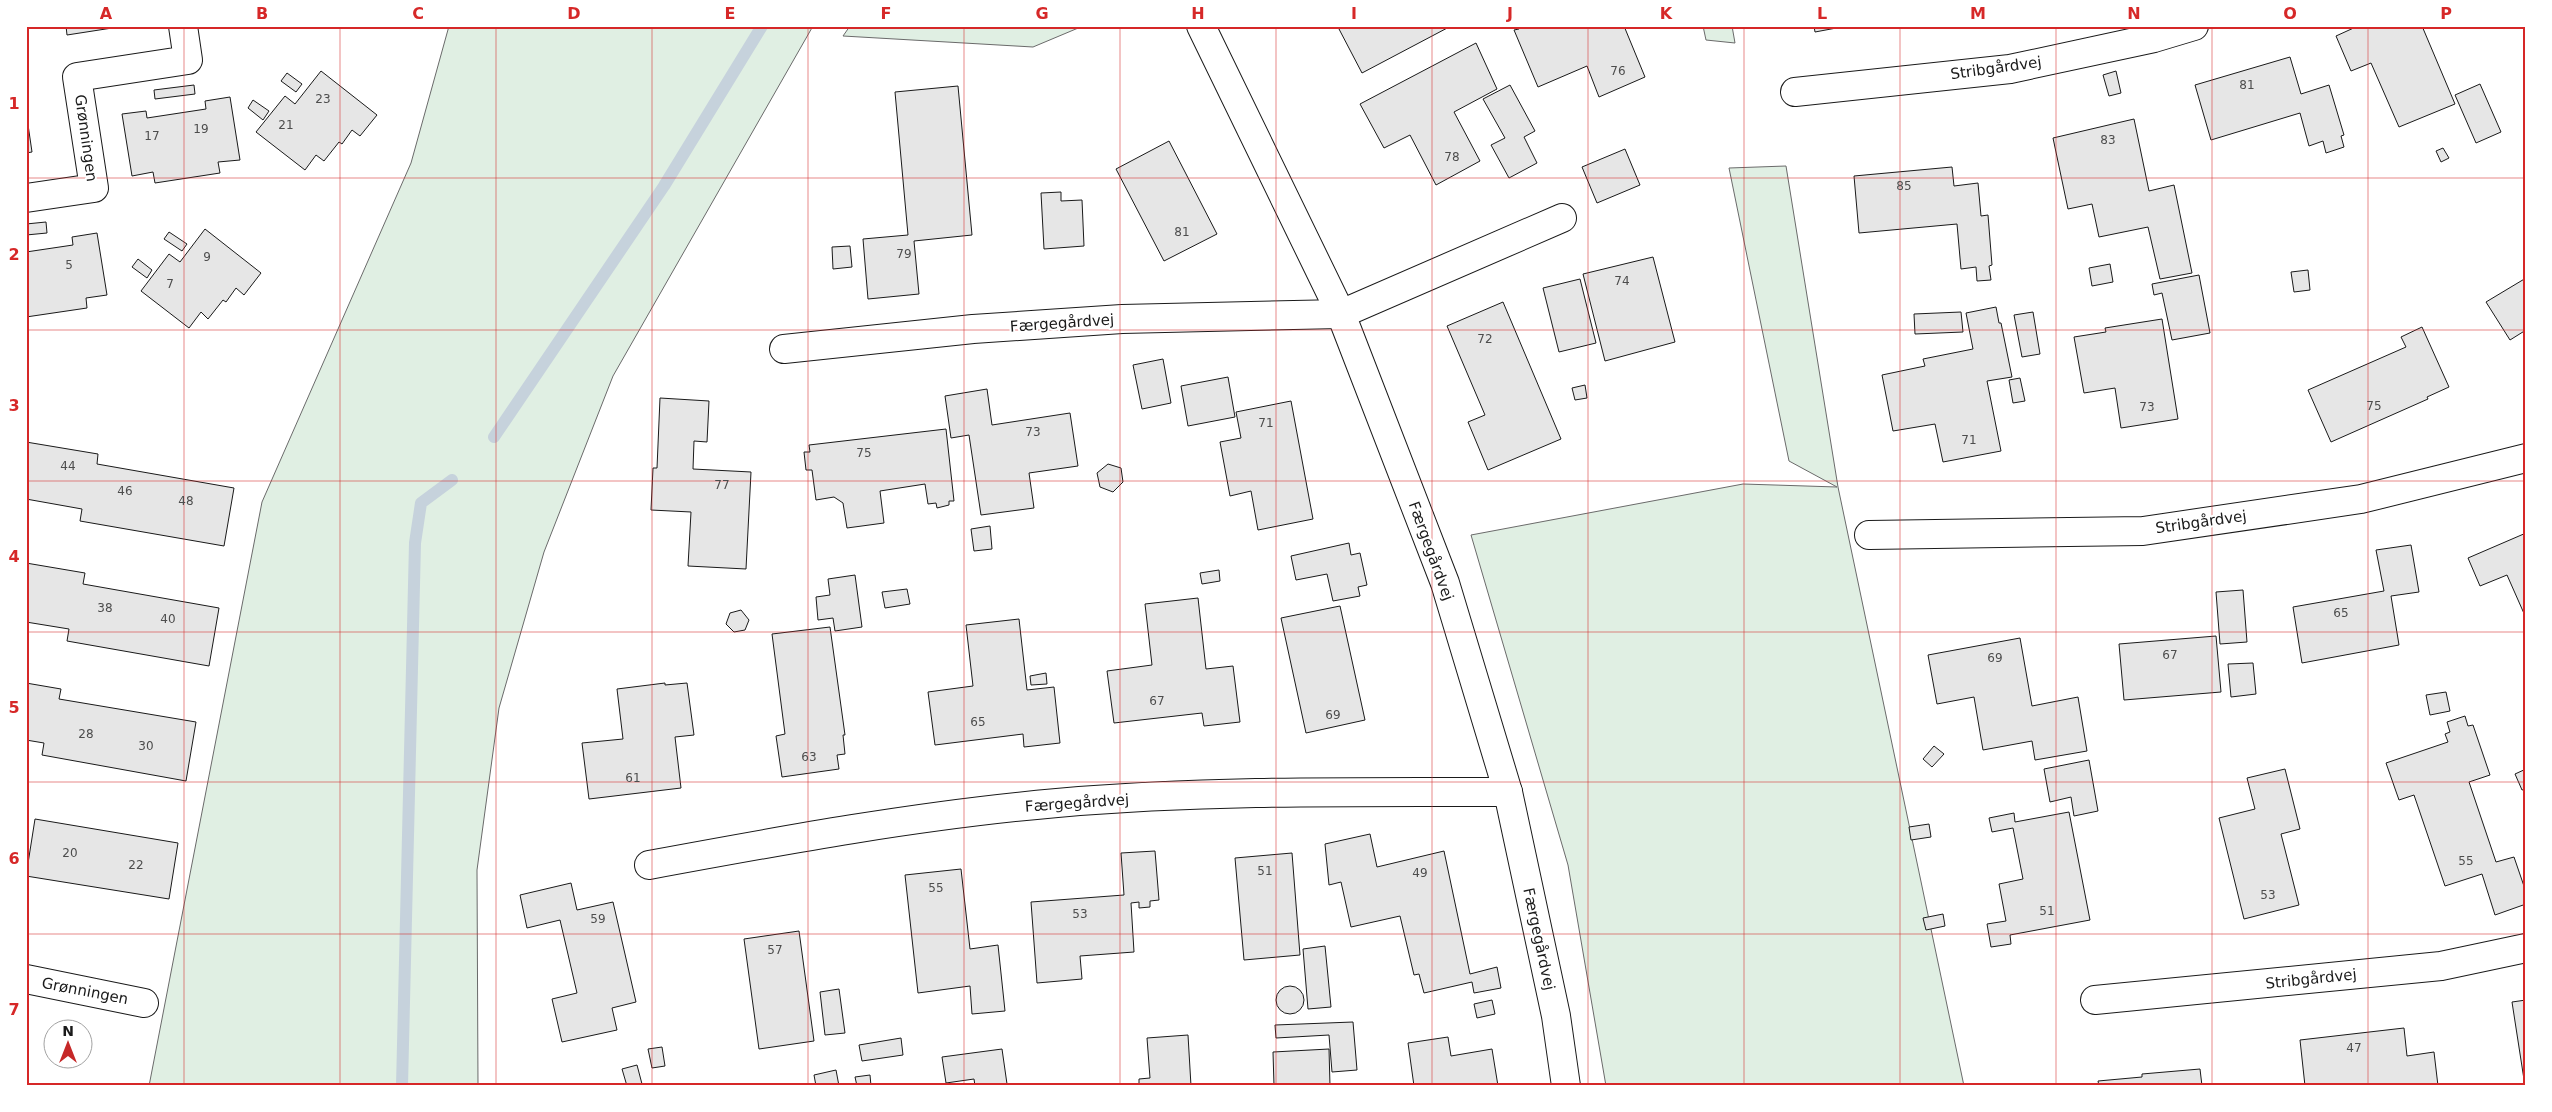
<svg xmlns="http://www.w3.org/2000/svg" width="2552" height="1112" viewBox="0 0 2552 1112" font-family="'DejaVu Sans',sans-serif">
<style>
.green{fill:#e0efe3;stroke:#6a6a6a}
.lines{fill:none;stroke-linecap:round;stroke-linejoin:round}
.stream{stroke:#c6d2dc;stroke-width:12}
.building{fill:#e6e6e6;stroke:#1a1a1a}
.street-casing{stroke:#1a1a1a;stroke-width:30}
.street{stroke:#fff;stroke-width:28}
.grid{fill:none;stroke:#d62828;stroke-width:1;stroke-opacity:0.55}
.labels{text-anchor:middle;dominant-baseline:central;stroke-width:4;stroke-linejoin:round;paint-order:stroke}
.number-label{font-size:12px;fill:#4d4d4d}
.street-label{font-size:15px;fill:#1a1a1a;stroke:#fff}
.neatline{fill:none;stroke:#d62828;stroke-width:2}
.grid-label{font-size:16px;text-anchor:middle;font-weight:bold;fill:#d62828}
</style>
<rect width="100%" height="100%" fill="#fff"/>
<!-- green -->
<g class="green">
<path d="M 449,26 L 813,26 L 613,376 L 544,552 L 499,708 L 477,870 L 478,1086 L 149,1086 L 262,502 L 411,163 Z"/>
<path d="M 850,26 L 1083,26 L 1033,47 L 843,36 Z"/>
<path d="M 1703,26 L 1732,26 L 1735,43 L 1706,40 Z"/>
<path d="M 1786,166 L 1838,487 L 1964,1086 L 1606,1086 L 1568,865 L 1471,535 L 1743,484 L 1837,487 L 1789,461 L 1729,168 Z"/>
</g>
<g class="lines">
<!-- stream -->
<g class="stream">
<path d="M 494,437 L 664,186 L 762,26"/>
<path d="M 402,1086 L 415,543 L 421,503 L 452,480"/>
</g>
</g>
<!-- building -->
<g class="building">
<path d="M 66,26 L 125,26 L 67,35 Z"/>
<path d="M 1345,26 L 1451,26 L 1362,73 L 1339,29 Z"/>
<path d="M 1518,26 L 1624,26 L 1645,77 L 1599,97 L 1587,66 L 1538,87 L 1514,30 L 1519,29 Z"/>
<path d="M 1814,26 L 1847,26 L 1815,32 Z"/>
<path d="M 2358,26 L 2422,26 L 2455,104 L 2399,127 L 2371,63 L 2351,71 L 2336,36 Z"/>
<path d="M 1476,43 L 1497,89 L 1454,112 L 1480,161 L 1436,185 L 1410,135 L 1384,148 L 1360,104 Z"/>
<path d="M 2290,57 L 2301,94 L 2329,85 L 2344,135 L 2341,136 L 2344,147 L 2326,153 L 2323,141 L 2309,146 L 2300,113 L 2211,140 L 2195,85 Z"/>
<path d="M 321,71 L 377,115 L 360,136 L 352,130 L 342,144 L 339,142 L 324,161 L 316,155 L 305,170 L 256,132 L 285,96 L 295,104 Z"/>
<path d="M 2116,71 L 2121,93 L 2109,96 L 2103,75 Z"/>
<path d="M 287,73 L 302,84 L 296,92 L 281,81 Z"/>
<path d="M 2480,84 L 2501,132 L 2476,143 L 2455,95 Z"/>
<path d="M 194,85 L 195,94 L 155,99 L 154,90 Z"/>
<path d="M 1510,85 L 1535,131 L 1524,137 L 1537,163 L 1509,178 L 1491,145 L 1505,138 L 1483,99 Z"/>
<path d="M 958,86 L 972,235 L 914,241 L 919,294 L 868,299 L 863,239 L 908,235 L 895,92 Z"/>
<path d="M 230,97 L 240,160 L 218,162 L 220,173 L 155,183 L 153,172 L 132,176 L 122,114 L 146,111 L 147,118 L 206,109 L 205,101 Z"/>
<path d="M 253,100 L 269,111 L 263,120 L 248,108 Z"/>
<path d="M 26,111 L 32,152 L 26,153 Z"/>
<path d="M 2134,119 L 2149,191 L 2174,185 L 2192,273 L 2160,279 L 2148,227 L 2099,237 L 2092,204 L 2068,209 L 2053,138 Z"/>
<path d="M 1169,141 L 1217,234 L 1164,261 L 1116,169 Z"/>
<path d="M 2443,148 L 2449,158 L 2441,162 L 2436,151 Z"/>
<path d="M 1625,149 L 1640,185 L 1597,203 L 1582,167 Z"/>
<path d="M 1952,167 L 1954,186 L 1978,183 L 1981,216 L 1988,215 L 1992,265 L 1989,266 L 1991,280 L 1977,281 L 1976,267 L 1961,269 L 1957,224 L 1859,233 L 1854,176 Z"/>
<path d="M 1061,192 L 1061,201 L 1082,200 L 1084,246 L 1044,249 L 1041,193 Z"/>
<path d="M 46,222 L 47,233 L 26,235 L 26,224 Z"/>
<path d="M 205,229 L 261,273 L 244,295 L 236,288 L 226,302 L 223,300 L 208,319 L 201,312 L 189,328 L 141,291 L 169,254 L 180,262 Z"/>
<path d="M 169,232 L 187,244 L 182,251 L 164,239 Z"/>
<path d="M 97,233 L 107,295 L 86,298 L 87,308 L 26,317 L 26,252 L 73,245 L 72,237 Z"/>
<path d="M 850,246 L 852,267 L 833,269 L 832,247 Z"/>
<path d="M 1653,257 L 1675,342 L 1605,361 L 1583,274 Z"/>
<path d="M 138,259 L 152,270 L 147,278 L 132,267 Z"/>
<path d="M 2110,264 L 2113,282 L 2092,286 L 2089,268 Z"/>
<path d="M 2308,270 L 2310,290 L 2294,292 L 2291,272 Z"/>
<path d="M 2199,275 L 2210,333 L 2172,340 L 2162,293 L 2154,295 L 2152,284 Z"/>
<path d="M 2526,278 L 2526,330 L 2510,340 L 2486,302 Z"/>
<path d="M 1580,279 L 1596,343 L 1559,352 L 1543,288 Z"/>
<path d="M 1503,302 L 1561,439 L 1488,470 L 1468,422 L 1485,415 L 1447,326 Z"/>
<path d="M 1996,307 L 1999,323 L 2001,323 L 2012,377 L 1987,381 L 2001,451 L 1943,462 L 1935,424 L 1893,431 L 1882,375 L 1925,366 L 1923,359 L 1973,349 L 1966,313 Z"/>
<path d="M 1961,312 L 1963,332 L 1915,334 L 1914,314 Z"/>
<path d="M 2033,312 L 2040,354 L 2022,357 L 2014,315 Z"/>
<path d="M 2162,319 L 2178,419 L 2121,428 L 2115,388 L 2084,393 L 2074,337 L 2106,332 L 2105,328 Z"/>
<path d="M 2422,327 L 2449,387 L 2427,397 L 2428,399 L 2331,442 L 2308,390 L 2406,347 L 2401,337 Z"/>
<path d="M 1163,359 L 1171,403 L 1142,409 L 1133,365 Z"/>
<path d="M 1228,377 L 1235,417 L 1188,426 L 1181,386 Z"/>
<path d="M 2020,378 L 2025,401 L 2013,403 L 2009,380 Z"/>
<path d="M 1585,385 L 1587,398 L 1575,400 L 1572,388 Z"/>
<path d="M 987,389 L 992,425 L 1070,413 L 1078,466 L 1029,473 L 1034,508 L 981,515 L 969,435 L 951,438 L 945,396 Z"/>
<path d="M 660,398 L 709,401 L 707,442 L 694,441 L 693,469 L 751,472 L 746,569 L 688,566 L 691,512 L 651,510 L 653,468 L 657,468 Z"/>
<path d="M 1291,401 L 1313,519 L 1258,530 L 1251,491 L 1230,496 L 1220,442 L 1241,438 L 1236,412 Z"/>
<path d="M 946,429 L 954,501 L 949,501 L 949,505 L 937,508 L 936,503 L 928,504 L 925,484 L 880,491 L 884,523 L 847,528 L 843,503 L 834,497 L 816,500 L 812,470 L 806,470 L 804,452 L 810,452 L 809,445 Z"/>
<path d="M 26,442 L 98,454 L 97,464 L 234,488 L 224,546 L 80,521 L 82,509 L 26,499 Z"/>
<path d="M 1108,464 L 1121,468 L 1123,482 L 1113,492 L 1100,487 L 1097,473 Z"/>
<path d="M 990,526 L 992,549 L 974,551 L 971,529 Z"/>
<path d="M 2526,533 L 2526,618 L 2507,575 L 2480,586 L 2468,558 Z"/>
<path d="M 1349,543 L 1351,555 L 1360,553 L 1367,585 L 1358,587 L 1360,596 L 1333,601 L 1327,574 L 1296,580 L 1291,556 Z"/>
<path d="M 2411,545 L 2419,592 L 2391,596 L 2399,645 L 2302,663 L 2293,607 L 2384,591 L 2376,550 Z"/>
<path d="M 26,563 L 85,573 L 83,584 L 219,608 L 209,666 L 67,641 L 69,629 L 26,622 Z"/>
<path d="M 1219,570 L 1220,581 L 1202,584 L 1200,573 Z"/>
<path d="M 855,575 L 862,627 L 835,631 L 833,618 L 818,620 L 816,597 L 830,595 L 828,579 Z"/>
<path d="M 907,589 L 910,604 L 885,608 L 882,592 Z"/>
<path d="M 2243,590 L 2247,642 L 2220,644 L 2216,592 Z"/>
<path d="M 1198,598 L 1206,669 L 1233,666 L 1240,722 L 1204,726 L 1202,713 L 1114,723 L 1107,671 L 1152,665 L 1145,604 Z"/>
<path d="M 1340,606 L 1365,720 L 1306,733 L 1281,618 Z"/>
<path d="M 741,610 L 749,620 L 745,630 L 734,632 L 726,624 L 730,613 Z"/>
<path d="M 1019,619 L 1027,690 L 1054,687 L 1060,743 L 1024,747 L 1023,734 L 935,745 L 928,692 L 973,686 L 966,625 Z"/>
<path d="M 830,627 L 845,735 L 843,735 L 845,754 L 837,755 L 839,769 L 782,777 L 776,736 L 785,734 L 772,634 Z"/>
<path d="M 2216,636 L 2221,692 L 2124,700 L 2119,644 Z"/>
<path d="M 2020,638 L 2032,706 L 2078,697 L 2087,751 L 2035,760 L 2032,741 L 1983,750 L 1974,697 L 1937,704 L 1928,655 Z"/>
<path d="M 2253,663 L 2256,694 L 2231,697 L 2228,664 Z"/>
<path d="M 1046,673 L 1047,684 L 1031,685 L 1030,676 Z"/>
<path d="M 26,683 L 61,689 L 59,699 L 196,722 L 186,781 L 42,755 L 44,743 L 26,740 Z"/>
<path d="M 665,683 L 665,685 L 687,683 L 694,735 L 675,737 L 681,788 L 589,799 L 582,743 L 623,739 L 617,689 Z"/>
<path d="M 2446,692 L 2450,711 L 2430,715 L 2426,695 Z"/>
<path d="M 2465,716 L 2468,726 L 2473,725 L 2490,775 L 2469,782 L 2496,862 L 2514,857 L 2526,892 L 2526,904 L 2495,915 L 2482,874 L 2445,886 L 2414,795 L 2399,800 L 2386,763 L 2448,742 L 2445,734 L 2450,732 L 2447,722 Z"/>
<path d="M 1934,746 L 1944,754 L 1932,767 L 1923,759 Z"/>
<path d="M 2089,760 L 2098,811 L 2074,816 L 2071,797 L 2050,802 L 2044,769 Z"/>
<path d="M 2285,769 L 2300,829 L 2281,834 L 2299,905 L 2244,919 L 2219,818 L 2255,809 L 2247,778 Z"/>
<path d="M 2526,769 L 2526,789 L 2522,790 L 2515,774 Z"/>
<path d="M 2069,812 L 2090,920 L 2010,935 L 2011,944 L 1991,947 L 1987,924 L 2006,921 L 1999,884 L 2023,879 L 2013,828 L 1992,832 L 1989,818 L 2014,813 L 2015,822 Z"/>
<path d="M 35,819 L 178,843 L 169,899 L 26,876 Z"/>
<path d="M 1929,824 L 1931,837 L 1911,840 L 1909,827 Z"/>
<path d="M 1370,834 L 1377,867 L 1444,851 L 1470,974 L 1497,967 L 1501,988 L 1474,993 L 1472,982 L 1424,993 L 1419,974 L 1414,975 L 1400,916 L 1351,927 L 1341,882 L 1329,885 L 1325,844 Z"/>
<path d="M 1155,851 L 1159,900 L 1150,901 L 1150,907 L 1139,908 L 1139,902 L 1131,903 L 1134,952 L 1080,956 L 1082,979 L 1037,983 L 1031,902 L 1124,895 L 1121,853 Z"/>
<path d="M 1292,853 L 1300,955 L 1244,960 L 1235,858 Z"/>
<path d="M 961,869 L 970,949 L 998,945 L 1005,1011 L 972,1014 L 970,986 L 918,993 L 905,875 Z"/>
<path d="M 571,883 L 577,910 L 613,902 L 636,1002 L 612,1008 L 617,1030 L 562,1042 L 552,999 L 577,993 L 560,920 L 527,928 L 520,895 Z"/>
<path d="M 1943,914 L 1945,926 L 1926,930 L 1923,918 Z"/>
<path d="M 799,931 L 814,1041 L 759,1049 L 744,939 Z"/>
<path d="M 1325,946 L 1331,1007 L 1308,1009 L 1303,949 Z"/>
<circle cx="1290" cy="1000" r="14"/>
<path d="M 839,989 L 845,1033 L 825,1035 L 820,992 Z"/>
<path d="M 1492,1000 L 1495,1014 L 1477,1018 L 1474,1004 Z"/>
<path d="M 2526,1000 L 2526,1086 L 2525,1086 L 2512,1002 Z"/>
<path d="M 1353,1022 L 1357,1070 L 1332,1072 L 1329,1035 L 1276,1038 L 1275,1025 Z"/>
<path d="M 2404,1028 L 2407,1056 L 2434,1052 L 2438,1086 L 2305,1086 L 2300,1040 Z"/>
<path d="M 1188,1035 L 1191,1086 L 1129,1086 L 1139,1085 L 1139,1079 L 1150,1078 L 1147,1038 Z"/>
<path d="M 1448,1037 L 1451,1056 L 1492,1049 L 1498,1086 L 1414,1086 L 1408,1043 Z"/>
<path d="M 901,1038 L 903,1055 L 862,1061 L 859,1045 Z"/>
<path d="M 662,1047 L 665,1066 L 652,1068 L 648,1049 Z"/>
<path d="M 1002,1049 L 1007,1084 L 975,1086 L 974,1079 L 946,1083 L 942,1057 Z"/>
<path d="M 1329,1049 L 1330,1086 L 1274,1086 L 1273,1052 Z"/>
<path d="M 637,1065 L 642,1084 L 627,1086 L 622,1069 Z"/>
<path d="M 2200,1069 L 2202,1086 L 2099,1086 L 2098,1081 L 2142,1077 L 2142,1074 Z"/>
<path d="M 836,1070 L 839,1086 L 816,1086 L 814,1075 Z"/>
<path d="M 870,1075 L 871,1086 L 857,1086 L 855,1077 Z"/>
</g>
<g class="lines">
<!-- street casing -->
<g class="street-casing">
<g id="street">
<path d="M 1201,26 L 1341,314 L 1445,583 L 1508,792 L 1556,1016 L 1566,1086"/>
<path d="M 1795,92 L 2010,69 L 2154,38 L 2194,26"/>
<path d="M 26,198 L 94,188 L 77,77 L 188,60 L 183,26"/>
<path d="M 784,349 L 973,329 L 1122,319 L 1341,314 L 1562,218"/>
<path d="M 1869,535 L 2143,531 L 2361,499 L 2526,458"/>
<path d="M 649,865 C 784,840 920,815 1057,803 C 1207,790 1358,792 1508,792"/>
<path d="M 26,979 L 144,1003"/>
<path d="M 2095,1000 L 2441,966 L 2526,948"/>
</g>
</g>
<!-- street -->
<use href="#street" class="street"/>
</g>
<!-- grid -->
<path class="grid" d="M 184,26 L 184,1086M 340,26 L 340,1086M 496,26 L 496,1086M 652,26 L 652,1086M 808,26 L 808,1086M 964,26 L 964,1086M 1120,26 L 1120,1086M 1276,26 L 1276,1086M 1432,26 L 1432,1086M 1588,26 L 1588,1086M 1744,26 L 1744,1086M 1900,26 L 1900,1086M 2056,26 L 2056,1086M 2212,26 L 2212,1086M 2368,26 L 2368,1086M 26,178 L 2526,178M 26,330 L 2526,330M 26,481 L 2526,481M 26,632 L 2526,632M 26,782 L 2526,782M 26,934 L 2526,934"/>
<g class="labels">
<!-- number labels -->
<g class="number-label">
<text x="1618" y="71">76</text>
<text x="2247" y="85">81</text>
<text x="323" y="99">23</text>
<text x="286" y="125">21</text>
<text x="201" y="129">19</text>
<text x="152" y="136">17</text>
<text x="2108" y="140">83</text>
<text x="1452" y="157">78</text>
<text x="1904" y="186">85</text>
<text x="1182" y="232">81</text>
<text x="904" y="254">79</text>
<text x="207" y="257">9</text>
<text x="69" y="265">5</text>
<text x="1622" y="281">74</text>
<text x="170" y="284">7</text>
<text x="1485" y="339">72</text>
<text x="2374" y="406">75</text>
<text x="2147" y="407">73</text>
<text x="1266" y="423">71</text>
<text x="1033" y="432">73</text>
<text x="1969" y="440">71</text>
<text x="864" y="453">75</text>
<text x="68" y="466">44</text>
<text x="722" y="485">77</text>
<text x="125" y="491">46</text>
<text x="186" y="501">48</text>
<text x="105" y="608">38</text>
<text x="2341" y="613">65</text>
<text x="168" y="619">40</text>
<text x="2170" y="655">67</text>
<text x="1995" y="658">69</text>
<text x="1157" y="701">67</text>
<text x="1333" y="715">69</text>
<text x="978" y="722">65</text>
<text x="86" y="734">28</text>
<text x="146" y="746">30</text>
<text x="809" y="757">63</text>
<text x="633" y="778">61</text>
<text x="70" y="853">20</text>
<text x="2466" y="861">55</text>
<text x="136" y="865">22</text>
<text x="1265" y="871">51</text>
<text x="1420" y="873">49</text>
<text x="936" y="888">55</text>
<text x="2268" y="895">53</text>
<text x="2047" y="911">51</text>
<text x="1080" y="914">53</text>
<text x="598" y="919">59</text>
<text x="775" y="950">57</text>
<text x="2354" y="1048">47</text>
</g>
<!-- street labels -->
<g class="street-label">
<text transform="translate(1996 68) rotate(-8)">Stribgårdvej</text>
<text transform="translate(86 138) rotate(82)">Grønningen</text>
<text transform="translate(1062 323) rotate(-4)">Færgegårdvej</text>
<text transform="translate(2201 522) rotate(-8)">Stribgårdvej</text>
<text transform="translate(1431 551) rotate(70)">Færgegårdvej</text>
<text transform="translate(1077 803) rotate(-4)">Færgegårdvej</text>
<text transform="translate(1539 939) rotate(78)">Færgegårdvej</text>
<text transform="translate(2311 979) rotate(-6)">Stribgårdvej</text>
<text transform="translate(85 991) rotate(11)">Grønningen</text>
</g>
</g>
<!-- border -->
<rect width="2552" height="1112" fill="none" stroke="#ffffff" stroke-width="55"/>
<!-- north arrow -->
<g transform="translate(68 1044)"><circle r="24" fill="#ffffff" stroke="#a3a3a3"/>
<path d="M0-4L9 19L0 12L-9 19Z" fill="#c62828"/>
<text y="-8" font-size="14" font-weight="bold" text-anchor="middle" fill="#1a1a1a">N</text>
</g>
<rect x="28" y="28" width="2496" height="1056" class="neatline"/>
<g class="grid-label">
<text x="106" y="19">A</text>
<text x="262" y="19">B</text>
<text x="418" y="19">C</text>
<text x="574" y="19">D</text>
<text x="730" y="19">E</text>
<text x="886" y="19">F</text>
<text x="1042" y="19">G</text>
<text x="1198" y="19">H</text>
<text x="1354" y="19">I</text>
<text x="1510" y="19">J</text>
<text x="1666" y="19">K</text>
<text x="1822" y="19">L</text>
<text x="1978" y="19">M</text>
<text x="2134" y="19">N</text>
<text x="2290" y="19">O</text>
<text x="2446" y="19">P</text>
<text x="14" y="109">1</text>
<text x="14" y="260">2</text>
<text x="14" y="411">3</text>
<text x="14" y="562">4</text>
<text x="14" y="713">5</text>
<text x="14" y="864">6</text>
<text x="14" y="1015">7</text>
</g>
</svg>
